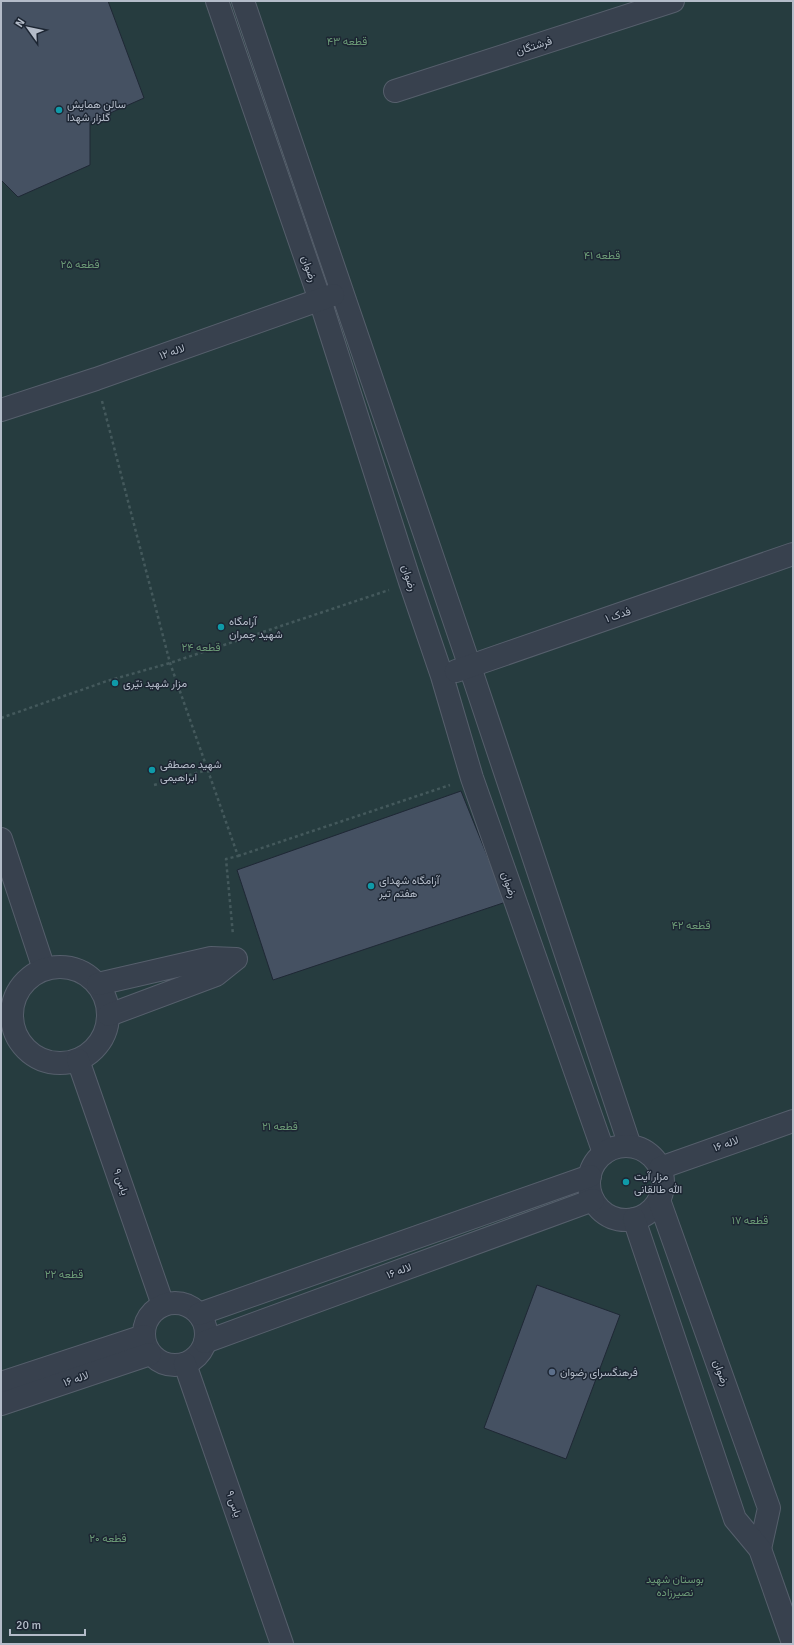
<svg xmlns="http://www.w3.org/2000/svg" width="794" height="1645" viewBox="0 0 794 1645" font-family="Signika,Vazirmatn,sans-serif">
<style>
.green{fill:#263c3f}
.building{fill:#455162;stroke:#1f2835}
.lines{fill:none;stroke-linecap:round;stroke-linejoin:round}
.minor-casing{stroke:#565f6c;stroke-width:24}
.path{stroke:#44595c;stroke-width:2.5;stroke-dasharray:3 3;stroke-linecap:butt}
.minor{stroke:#38414e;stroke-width:22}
.culture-dot{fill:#0f9aa8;stroke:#1d2633;stroke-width:1.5}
.service-dot{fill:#5c6f8a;stroke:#1d2633;stroke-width:1.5}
.labels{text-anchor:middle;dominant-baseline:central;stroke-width:3;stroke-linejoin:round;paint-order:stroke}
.park-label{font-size:11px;fill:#6b9a76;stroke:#1d2633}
.street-label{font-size:11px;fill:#b4bcc9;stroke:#1d2633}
.poi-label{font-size:11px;fill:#b4bcc9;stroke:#1d2633;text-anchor:start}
</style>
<rect width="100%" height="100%" fill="#242f3e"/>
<!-- green -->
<rect class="green" x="1" y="1" width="792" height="1643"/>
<!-- building -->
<g class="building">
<path d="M 1,1 L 108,1 L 144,98 L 90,122 L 90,165 L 18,197 L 1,180 Z"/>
<path d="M 461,791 L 506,902 L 273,980 L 237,870 Z"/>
<path d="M 537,1285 L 620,1315 L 566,1459 L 484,1428 Z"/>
</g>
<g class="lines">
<!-- minor casing -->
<g class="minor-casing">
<g id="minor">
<path d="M 217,1 L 320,300 L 410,582 L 442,676 L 472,778 L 604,1153"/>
<path d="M 243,1 L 470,667 L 630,1146"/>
<path d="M 395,91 L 673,1"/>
<path d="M 1,410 L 96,379 L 333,295"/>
<path d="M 456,671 L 793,554"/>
<path d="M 1,839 L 44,969"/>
<circle cx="60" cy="1015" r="48"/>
<path d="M 98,984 L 211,958 L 236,959 L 216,975 L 109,1015"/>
<path d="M 78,1060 L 163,1305"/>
<circle cx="626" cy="1183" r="37"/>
<path d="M 660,1168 L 793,1121"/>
<path d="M 659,1200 L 769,1508 L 760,1549"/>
<path d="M 634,1219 L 735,1519 L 760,1549 L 793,1643"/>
<circle cx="175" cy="1334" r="31"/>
<path d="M 199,1314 L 590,1176"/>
<path d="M 205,1342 L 593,1200"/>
<path d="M 185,1364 L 282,1644"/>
<path d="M 1,1383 L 144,1336"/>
<path d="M 1,1404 L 150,1354"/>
</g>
</g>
<!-- path -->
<g class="path">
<path d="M 102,401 L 170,663 L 238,856 L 226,859 L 233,935"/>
<path d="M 1,718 L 107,681 L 170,663 L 389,590"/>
<path d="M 154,785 L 207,770"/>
<path d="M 238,856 L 450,785"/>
</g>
<!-- minor -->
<use href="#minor" class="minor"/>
</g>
<!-- markers -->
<g class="culture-dot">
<circle cx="59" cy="110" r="4"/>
<circle cx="221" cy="627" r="4"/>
<circle cx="115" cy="683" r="4"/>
<circle cx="152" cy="770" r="4"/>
<circle cx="371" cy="886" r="4"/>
<circle cx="626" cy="1182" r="4"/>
</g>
<circle class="service-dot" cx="552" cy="1372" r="4"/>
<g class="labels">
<!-- park labels -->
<g class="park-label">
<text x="347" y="41">قطعه ۴۳</text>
<text x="602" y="255">قطعه ۴۱</text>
<text x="80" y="264">قطعه ۲۵</text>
<text x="201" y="647">قطعه ۲۴</text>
<text x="691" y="925">قطعه ۴۲</text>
<text x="280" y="1126">قطعه ۲۱</text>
<text x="750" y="1220">قطعه ۱۷</text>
<text x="64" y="1274">قطعه ۲۲</text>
<text x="108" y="1538">قطعه ۲۰</text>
<text x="675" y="1579">بوستان شهید<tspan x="675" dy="13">نصیرزاده</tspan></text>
</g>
<!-- street labels -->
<g class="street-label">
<text transform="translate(534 46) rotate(-18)">فرشتگان</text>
<text transform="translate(309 269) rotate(71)">رضوان</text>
<text transform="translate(172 352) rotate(-19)">لاله ۱۲</text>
<text transform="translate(409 578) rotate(72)">رضوان</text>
<text transform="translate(618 615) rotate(-19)">فدک ۱</text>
<text transform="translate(509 885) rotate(71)">رضوان</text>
<text transform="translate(726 1144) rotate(-19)">لاله ۱۶</text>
<text transform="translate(121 1182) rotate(71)">یاس ۹</text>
<text transform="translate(399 1271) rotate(-20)">لاله ۱۶</text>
<text transform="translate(721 1373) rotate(70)">رضوان</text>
<text transform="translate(76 1379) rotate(-19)">لاله ۱۶</text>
<text transform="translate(234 1504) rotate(71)">یاس ۹</text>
</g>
<!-- poi labels -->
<g class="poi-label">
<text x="67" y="104">سالن همایش<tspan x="67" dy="13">گلزار شهدا</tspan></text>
<text x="229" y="621">آرامگاه<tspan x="229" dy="13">شهید چمران</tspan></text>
<text x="123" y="683">مزار شهید نیّری</text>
<text x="160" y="764">شهید مصطفی<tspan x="160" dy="13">ابراهیمی</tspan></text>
<text x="379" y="880">آرامگاه شهدای<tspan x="379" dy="13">هفتم تیر</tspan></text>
<text x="634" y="1176">مزار آیت<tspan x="634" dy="13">الله طالقانی</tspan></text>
<text x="560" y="1372">فرهنگسرای رضوان</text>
</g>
</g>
<!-- border -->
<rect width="794" height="1645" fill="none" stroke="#b4bcc9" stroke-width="4"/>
<!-- north arrow -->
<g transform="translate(28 28) rotate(303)" stroke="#1d2633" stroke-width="3" paint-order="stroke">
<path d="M0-3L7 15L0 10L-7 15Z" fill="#b4bcc9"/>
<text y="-6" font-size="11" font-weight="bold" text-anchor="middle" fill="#b4bcc9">N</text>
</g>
<!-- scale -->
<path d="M10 1629v6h75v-6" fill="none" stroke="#b4bcc9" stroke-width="2"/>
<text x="16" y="1629" font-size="12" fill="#b4bcc9" stroke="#1d2633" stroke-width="3" paint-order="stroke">20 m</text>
</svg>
